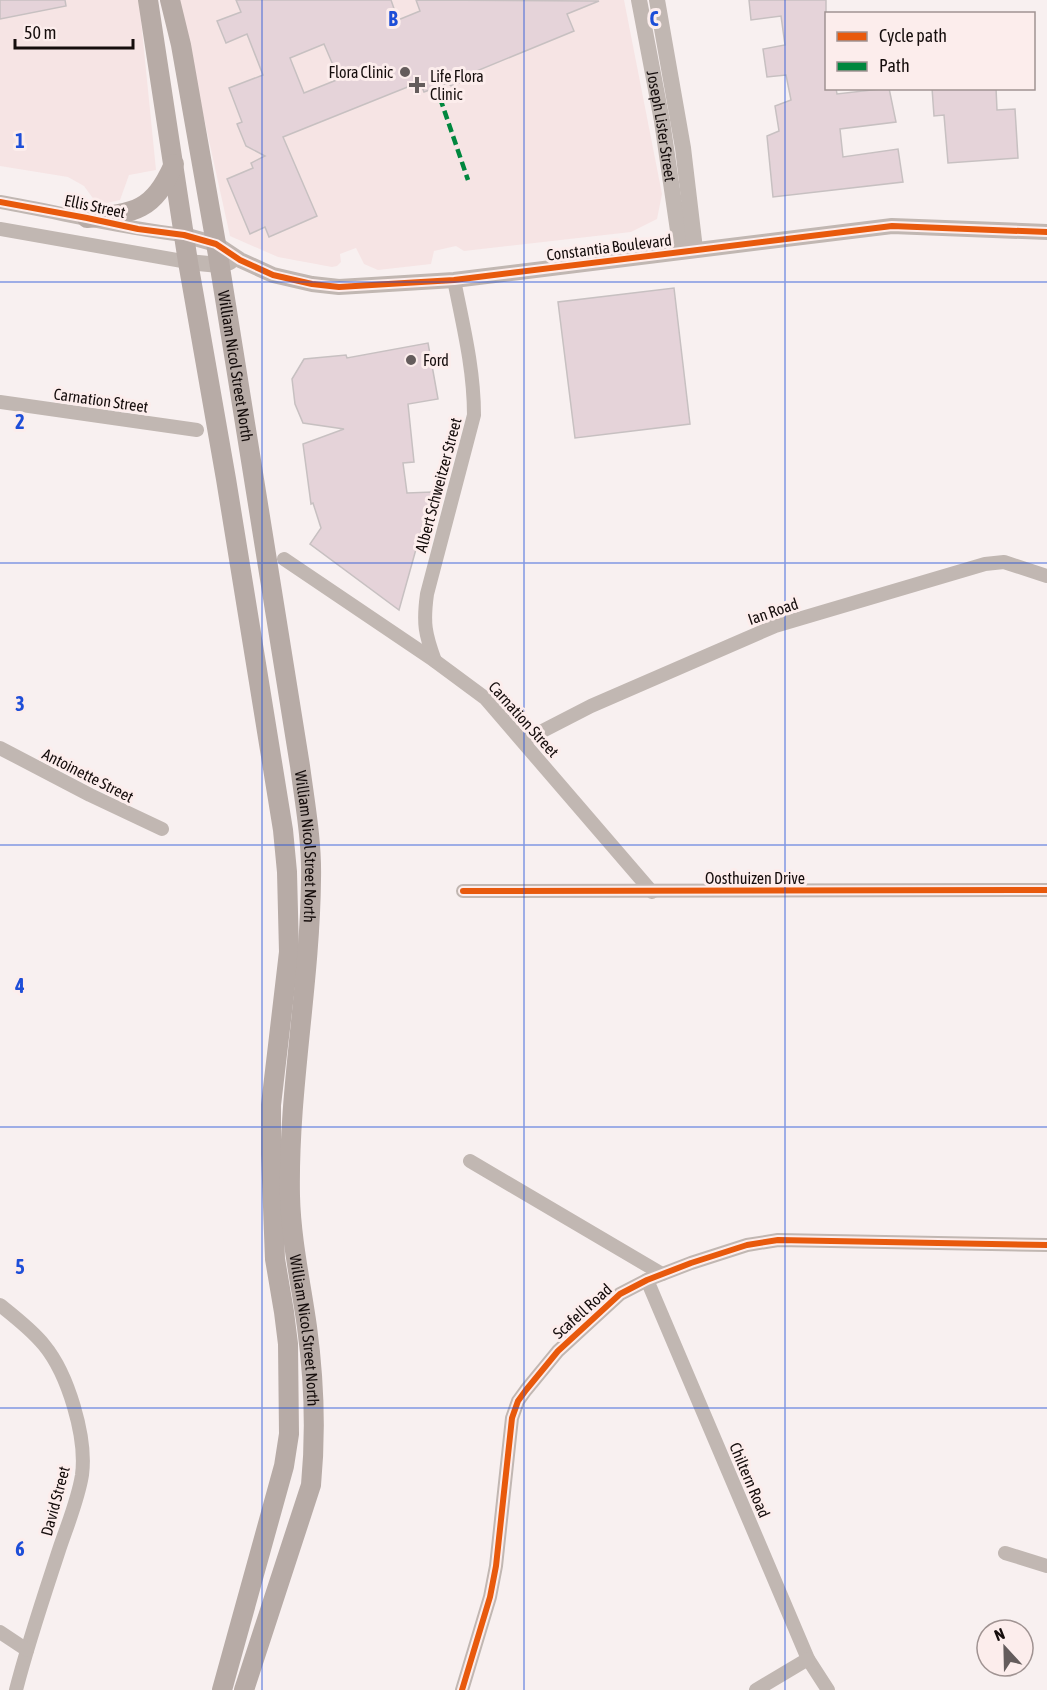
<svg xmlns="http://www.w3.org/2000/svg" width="1047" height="1690" viewBox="0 0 1047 1690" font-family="'Asap Condensed',sans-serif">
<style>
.built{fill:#f6e4e4;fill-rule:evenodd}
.building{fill:#e5d3d9;stroke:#c7c0c1;stroke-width:1.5;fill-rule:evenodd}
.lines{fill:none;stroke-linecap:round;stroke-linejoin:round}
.minor{stroke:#c1b7b2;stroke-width:14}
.tertiary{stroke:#c1b7b2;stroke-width:16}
.secondary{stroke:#b7aba6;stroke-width:20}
.quiet{stroke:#00873e;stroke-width:4.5;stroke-dasharray:9 4.5;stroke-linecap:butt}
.cycleway-casing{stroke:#fcedec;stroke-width:10}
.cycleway{stroke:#e8590c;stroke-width:6}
.grid{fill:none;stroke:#1d4ed8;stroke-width:1.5;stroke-opacity:0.55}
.poi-dot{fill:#645c5c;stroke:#fcedec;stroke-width:2}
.labels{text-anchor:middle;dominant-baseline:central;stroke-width:6;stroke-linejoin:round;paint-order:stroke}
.poi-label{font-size:16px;fill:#150d0c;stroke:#fcedec;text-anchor:start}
.street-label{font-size:16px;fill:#150d0c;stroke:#fcedec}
.grid-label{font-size:20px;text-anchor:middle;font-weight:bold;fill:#1d4ed8;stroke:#fcedec;stroke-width:6;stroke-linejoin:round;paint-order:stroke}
</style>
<rect width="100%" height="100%" fill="#f8f0f0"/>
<!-- built -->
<g class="built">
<path d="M 0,0 L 139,0 L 156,170 L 129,175 L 120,200 L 98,205 L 84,186 L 68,177 L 0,166 Z"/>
<path d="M 178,0 L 624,0 L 662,194 L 657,219 L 631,232 L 464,251 L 456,246 L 447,248 L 434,251 L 431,264 L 378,270 L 364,264 L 356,248 L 340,254 L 341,262 L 337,266 L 332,267 L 278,257 L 230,236 ZM 291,155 L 317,216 L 269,237 L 265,227 L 250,234 L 253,168 L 251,163 L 263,157 L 267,165 Z"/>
</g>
<!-- building -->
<g class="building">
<path d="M 0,0 L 65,0 L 66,6 L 0,19 Z"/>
<path d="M 236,0 L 391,0 L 398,20 L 420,11 L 416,0 L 599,1 L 567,14 L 574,31 L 462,77 L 462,82 L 451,86 L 448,83 L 424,92 L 420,82 L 283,137 L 317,216 L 269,237 L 265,227 L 250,234 L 227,179 L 253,168 L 251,163 L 265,156 L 246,146 L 237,124 L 242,122 L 229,88 L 263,75 L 247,34 L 226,43 L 217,21 L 241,12 ZM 324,44 L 339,79 L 304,93 L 290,58 Z"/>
<path d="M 749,0 L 826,0 L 826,88 L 836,88 L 837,94 L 889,88 L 896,122 L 840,129 L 843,157 L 898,149 L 903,182 L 773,197 L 767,136 L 779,131 L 775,106 L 791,100 L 786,75 L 767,77 L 763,49 L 785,45 L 781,16 L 751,20 Z"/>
<path d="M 932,88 L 996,88 L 997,110 L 1015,109 L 1018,158 L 948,163 L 944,115 L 934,116 Z"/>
<path d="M 674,288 L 690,424 L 575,438 L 558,302 Z"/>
<path d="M 428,343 L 438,399 L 408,404 L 414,462 L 403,463 L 407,493 L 432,492 L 399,610 L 310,544 L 321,528 L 313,503 L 311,504 L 303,444 L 344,429 L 303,423 L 295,404 L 292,379 L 304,359 L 346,355 L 347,358 Z"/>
</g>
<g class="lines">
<!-- minor -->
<g class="minor">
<path d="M 0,202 C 62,213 122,228 184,235"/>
<path d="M 0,229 L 188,262"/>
<path d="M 0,402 L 197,430"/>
<path d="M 284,559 L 435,661 L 485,698 L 652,892"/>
<path d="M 435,661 C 425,634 423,623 427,594 L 474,415 C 474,369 463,325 454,280"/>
<path d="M 523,741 L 591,706 L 775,626 L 985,564 L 1004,562 L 1047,576"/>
<path d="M 0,748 L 90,795 L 162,829"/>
<path d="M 463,891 L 1047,890"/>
<path d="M 470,1161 L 662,1274"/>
<path d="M 647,1280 L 808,1659 L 828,1690"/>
<path d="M 0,1305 C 15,1317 32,1330 44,1345 C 68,1374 87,1437 82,1475 C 78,1500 67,1526 59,1550 C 44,1596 28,1643 16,1690"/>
<path d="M 1005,1553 L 1047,1566"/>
<path d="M 0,1632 L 27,1650"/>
<path d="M 462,1690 L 490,1597 L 496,1566 L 512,1418 L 518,1401 L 526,1390 L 558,1351 L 620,1294 L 647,1280 L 691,1263 L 747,1245 L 778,1240 L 1047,1245"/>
<path d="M 756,1690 L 808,1659"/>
</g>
<!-- tertiary -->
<g class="tertiary">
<path id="s1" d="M 639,0 L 662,121 L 681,251"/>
<path d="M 657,0 L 683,148 L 695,249"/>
<path d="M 184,235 L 216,244 L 240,260 L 273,275 L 312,284 L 339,287 L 454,280 L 892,226 L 1047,232"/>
<path d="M 188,262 L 219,265 L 230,262"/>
</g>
<!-- secondary -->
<g class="secondary">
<path d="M 148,0 L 188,262 L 226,479 L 283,830 L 287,872 L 289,952 L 271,1105 L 271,1154 L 275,1259 L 284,1312 L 288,1344 L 289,1434 L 284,1466 L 222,1690"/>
<path id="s2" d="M 170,0 L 181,45 L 218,255 L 300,766 C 305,804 312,842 311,879 C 310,985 288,1090 290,1196 C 291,1240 301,1284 307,1327 C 314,1379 316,1433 311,1485 L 244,1690"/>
<path d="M 87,218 C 136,213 153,211 174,164"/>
</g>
<!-- quiet -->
<path class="quiet" d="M 440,98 L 468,180"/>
<!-- cycleway casing -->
<g class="cycleway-casing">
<g id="cycleway">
<path d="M 0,202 L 87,218 L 138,229 L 184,235 L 216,244 L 240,260 L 273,275 L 312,284 L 339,287 L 454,280 L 892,226 L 1047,232"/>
<path d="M 463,891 L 1047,890"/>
<path d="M 462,1690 L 490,1597 L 496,1566 L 512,1418 L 518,1401 L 526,1390 L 558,1351 L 620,1294 L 647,1280 L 691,1263 L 747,1245 L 778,1240 L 1047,1245"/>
</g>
</g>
<!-- cycleway -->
<use href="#cycleway" class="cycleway"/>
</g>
<!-- grid -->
<path class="grid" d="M 262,0 L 262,1690M 524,0 L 524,1690M 785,0 L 785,1690M 0,282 L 1047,282M 0,563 L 1047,563M 0,845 L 1047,845M 0,1127 L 1047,1127M 0,1408 L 1047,1408"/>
<!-- markers -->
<g class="poi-dot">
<circle cx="405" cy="72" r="6"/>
<path d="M414 76h6v6h6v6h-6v6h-6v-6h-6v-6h6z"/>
<circle cx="411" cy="360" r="6"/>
</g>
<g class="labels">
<!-- poi labels -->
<g class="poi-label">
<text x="393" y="72" text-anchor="end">Flora Clinic</text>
<text x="430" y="76">Life Flora<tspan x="430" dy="18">Clinic</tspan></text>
<text x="423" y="360">Ford</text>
</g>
<!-- street labels -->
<g class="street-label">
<text stroke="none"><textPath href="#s1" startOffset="128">Joseph Lister Street</textPath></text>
<text transform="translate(95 206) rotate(12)">Ellis Street</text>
<text transform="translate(609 247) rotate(-7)">Constantia Boulevard</text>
<text stroke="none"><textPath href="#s2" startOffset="372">William Nicol Street North</textPath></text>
<text transform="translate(101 400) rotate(8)">Carnation Street</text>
<text transform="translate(438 485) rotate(-75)">Albert Schweitzer Street</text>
<text transform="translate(773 611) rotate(-19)">Ian Road</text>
<text transform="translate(524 719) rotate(48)">Carnation Street</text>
<text transform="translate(88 775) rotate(27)">Antoinette Street</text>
<text stroke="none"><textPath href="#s2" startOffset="858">William Nicol Street North</textPath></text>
<text x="755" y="878">Oosthuizen Drive</text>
<text transform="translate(582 1311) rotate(-42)">Scafell Road</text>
<text stroke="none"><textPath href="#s2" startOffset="1344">William Nicol Street North</textPath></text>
<text transform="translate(750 1480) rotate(67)">Chiltern Road</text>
<text transform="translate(55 1501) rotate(-75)">David Street</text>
</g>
</g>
<g class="grid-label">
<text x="393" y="26">B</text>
<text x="654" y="26">C</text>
<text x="20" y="148">1</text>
<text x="20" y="429">2</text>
<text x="20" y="711">3</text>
<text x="20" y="993">4</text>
<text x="20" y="1274">5</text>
<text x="20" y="1556">6</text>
</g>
<!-- legend -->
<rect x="825" y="12" width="210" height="78" fill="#fcedec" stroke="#a09392" stroke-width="1.5"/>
<rect x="837" y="32" width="30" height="9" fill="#e8590c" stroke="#a09392" stroke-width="1.5"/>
<text x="879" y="42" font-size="18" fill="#150d0c">Cycle path</text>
<rect x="837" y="62" width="30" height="9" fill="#00873e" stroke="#a09392" stroke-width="1.5"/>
<text x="879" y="72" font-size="18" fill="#150d0c">Path</text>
<!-- north arrow -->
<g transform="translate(1005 1648) rotate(338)"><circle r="28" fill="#fcedec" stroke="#a09392" stroke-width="1.5"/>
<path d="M0-4.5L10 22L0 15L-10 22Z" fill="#645c5c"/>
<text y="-9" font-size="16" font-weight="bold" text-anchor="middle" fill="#150d0c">N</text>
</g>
<!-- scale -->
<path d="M15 39v9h118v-9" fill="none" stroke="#150d0c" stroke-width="3"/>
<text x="24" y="39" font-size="18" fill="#150d0c" stroke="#fcedec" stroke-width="4.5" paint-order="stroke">50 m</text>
</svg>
